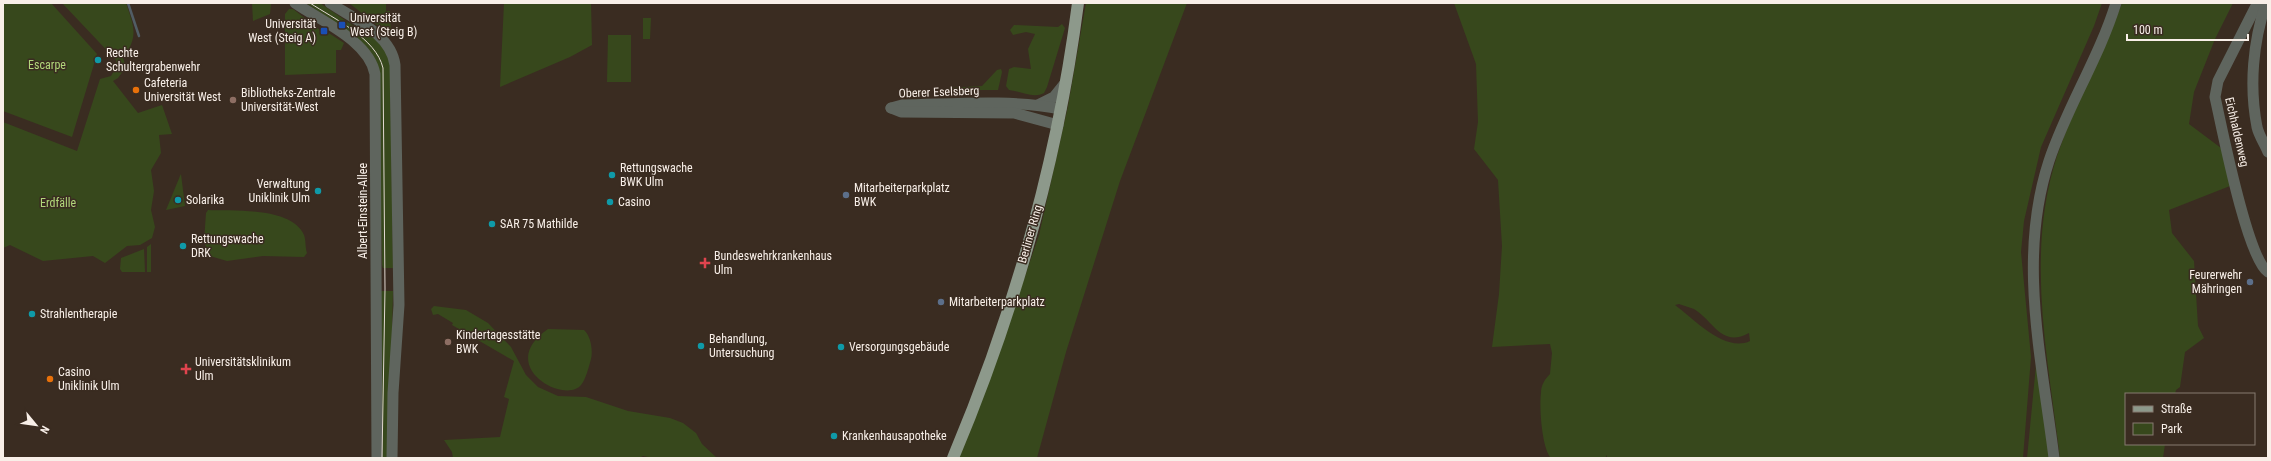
<svg xmlns="http://www.w3.org/2000/svg" width="2271" height="461" viewBox="0 0 2271 461" font-family="'Roboto Condensed',sans-serif">
<style>
.green{fill:#37481c;fill-rule:evenodd}
.lines{fill:none;stroke-linecap:round;stroke-linejoin:round}
.stream{stroke:#515d65;stroke-width:2.5}
.minor{stroke:#5f655e;stroke-width:11}
.major{stroke:#8d998b;stroke-width:12}
.tram{stroke:#e2d8d1;stroke-width:1}
.transit-dot{fill:#1a4fb4;stroke:#3a2c21;stroke-width:1.5}
.culture-dot{fill:#0f9aa8;stroke:#3a2c21;stroke-width:1.5}
.food-dot{fill:#e8710a;stroke:#3a2c21;stroke-width:1.5}
.education-dot{fill:#8d6e63;stroke:#3a2c21;stroke-width:1.5}
.service-dot{fill:#5c6f8a;stroke:#3a2c21;stroke-width:1.5}
.health-dot{fill:#e0444e;stroke:#3a2c21;stroke-width:1.5}
.labels{text-anchor:middle;dominant-baseline:central;stroke-width:3;stroke-linejoin:round;paint-order:stroke}
.poi-label{font-size:12px;fill:#f8efe8;stroke:#3a2c21;text-anchor:start}
.park-label{font-size:12px;fill:#b1d77a;stroke:#3a2c21}
.street-label{font-size:12px;fill:#f8efe8;stroke:#3a2c21}
</style>
<rect width="100%" height="100%" fill="#3a2c21"/>
<!-- green -->
<g class="green">
<path d="M 3,3 L 51,3 L 97,54 L 72,137 L 3,111 Z"/>
<path d="M 62,3 L 126,3 C 134,27 139,36 123,58 L 126,67 L 118,78 L 113,81 L 138,113 L 162,105 L 172,134 L 159,135 L 161,153 L 151,170 L 154,191 L 151,210 L 155,227 L 152,238 L 140,245 L 127,246 L 105,263 L 93,256 L 43,261 L 10,245 L 3,248 L 3,122 L 77,151 L 100,79 L 111,76 L 117,66 L 116,60 Z"/>
<path d="M 252,3 L 271,3 L 270,14 L 253,21 Z"/>
<path d="M 306,3 L 320,3 L 355,27 L 351,33 Z"/>
<path d="M 349,3 L 386,3 L 386,11 L 390,11 L 391,36 Z"/>
<path d="M 504,3 L 591,3 L 592,45 L 570,57 L 500,87 Z"/>
<path d="M 1086,3 L 1187,3 L 1120,181 L 1066,352 L 1037,458 L 959,458 L 1002,344 L 1039,235 L 1068,106 Z"/>
<path d="M 1454,3 L 2102,3 L 2094,26 L 2041,147 L 2024,221 L 2021,252 L 2031,357 L 2023,458 L 1607,458 L 1607,455 L 1605,458 L 1551,458 C 1542,449 1539,407 1541,393 C 1541,385 1545,379 1550,374 L 1552,353 L 1550,344 L 1492,347 L 1499,294 L 1502,246 L 1498,180 L 1474,149 L 1478,122 L 1476,64 ZM 1679,304 C 1684,306 1689,307 1694,309 C 1714,321 1721,348 1749,333 L 1750,341 C 1725,353 1694,319 1675,305 Z"/>
<path d="M 2122,3 L 2233,3 L 2215,39 L 2194,92 L 2189,124 L 2225,151 L 2230,186 L 2169,210 L 2172,233 L 2194,261 L 2198,326 L 2204,338 L 2185,352 L 2180,387 L 2176,390 L 2175,394 L 2126,394 L 2126,444 L 2165,444 L 2163,458 L 2060,458 C 2048,357 2025,255 2057,156 C 2075,103 2103,55 2122,3 Z"/>
<path d="M 289,9 L 293,9 L 320,30 L 321,28 L 344,43 L 341,50 L 336,50 L 336,73 L 285,75 L 285,14 Z"/>
<path d="M 643,18 L 651,18 L 650,39 L 643,39 Z"/>
<path d="M 1062,24 L 1065,28 L 1047,87 L 1044,93 C 1033,99 1021,91 1009,90 L 1006,86 L 1009,69 L 1014,67 L 1031,69 L 1028,49 L 1035,34 L 1026,32 L 1013,35 L 1010,30 L 1014,25 L 1058,27 Z"/>
<path d="M 361,27 L 375,36 L 390,54 L 393,268 L 383,268 L 382,265 L 378,81 L 353,39 Z"/>
<path d="M 608,35 L 631,35 L 631,82 L 607,82 Z"/>
<path d="M 1001,69 L 1002,72 L 998,90 L 948,90 L 947,88 L 982,86 L 997,70 Z"/>
<path d="M 181,174 L 185,206 L 166,210 L 180,176 Z"/>
<path d="M 208,210 C 233,211 292,207 304,235 C 306,240 305,247 307,253 L 304,257 L 263,256 L 227,261 L 210,256 L 204,242 L 206,213 Z"/>
<path d="M 151,244 L 151,272 L 147,272 L 147,247 Z"/>
<path d="M 144,249 L 145,272 L 122,272 L 120,269 L 121,258 Z"/>
<path d="M 378,291 L 393,291 L 389,458 L 379,458 Z"/>
<path d="M 434,306 L 466,310 L 488,323 L 511,347 L 526,375 L 538,387 L 558,396 L 586,397 L 628,411 L 670,418 L 683,423 L 696,433 L 702,444 L 717,458 L 654,458 L 643,456 L 639,458 L 453,458 L 452,452 L 444,440 L 500,437 L 509,399 L 504,397 L 514,361 L 452,325 L 453,323 L 438,314 L 433,315 L 431,309 Z"/>
<path d="M 548,329 L 584,330 C 591,336 593,351 591,359 C 589,366 586,379 581,385 C 565,405 494,366 548,329 Z"/>
<path d="M 2036,365 L 2050,458 L 2027,458 Z"/>
</g>
<g class="lines">
<!-- stream -->
<path class="stream" d="M 128,3 L 139,36"/>
<!-- minor -->
<g class="minor">
<path d="M 295,3 C 321,21 369,41 375,74 L 377,458"/>
<path d="M 330,3 C 354,19 391,34 395,65 L 399,305 L 393,393 L 392,458"/>
<path d="M 2262,3 L 2256,6 L 2218,81 L 2215,97 C 2222,128 2247,258 2268,272"/>
<path d="M 2266,3 C 2253,42 2249,86 2257,127 C 2259,136 2265,144 2268,152"/>
<path d="M 1038,105 L 1054,97 L 1066,82"/>
<path d="M 891,108 L 902,105 C 955,104 1009,99 1061,109"/>
<path d="M 891,108 L 901,112 L 1014,113 L 1058,125"/>
<path d="M 2054,458 C 2042,360 2017,258 2049,161 C 2067,107 2099,58 2116,3"/>
</g>
<!-- major -->
<path class="major" d="M 953,458 C 1014,313 1058,159 1078,3"/>
<!-- tram -->
<path class="tram" d="M 310,3 C 334,19 376,38 383,68 L 385,289 L 382,458"/>
</g>
<!-- markers -->
<g class="transit-dot">
<rect x="338" y="21" width="8" height="8" rx="2"/>
<rect x="320" y="27" width="8" height="8" rx="2"/>
</g>
<g class="culture-dot">
<circle cx="98" cy="60" r="4"/>
<circle cx="612" cy="175" r="4"/>
<circle cx="318" cy="191" r="4"/>
<circle cx="178" cy="200" r="4"/>
<circle cx="610" cy="202" r="4"/>
<circle cx="492" cy="224" r="4"/>
<circle cx="183" cy="246" r="4"/>
<circle cx="32" cy="314" r="4"/>
<circle cx="701" cy="346" r="4"/>
<circle cx="841" cy="347" r="4"/>
<circle cx="834" cy="436" r="4"/>
</g>
<g class="food-dot">
<circle cx="136" cy="90" r="4"/>
<circle cx="50" cy="379" r="4"/>
</g>
<g class="education-dot">
<circle cx="233" cy="100" r="4"/>
<circle cx="448" cy="342" r="4"/>
</g>
<g class="service-dot">
<circle cx="846" cy="195" r="4"/>
<circle cx="2250" cy="282" r="4"/>
<circle cx="941" cy="302" r="4"/>
</g>
<g class="health-dot">
<path d="M703 257h4v4h4v4h-4v4h-4v-4h-4v-4h4z"/>
<path d="M184 363h4v4h4v4h-4v4h-4v-4h-4v-4h4z"/>
</g>
<g class="labels">
<!-- poi labels -->
<g class="poi-label">
<text x="350" y="18">Universität<tspan x="350" dy="14">West (Steig B)</tspan></text>
<text x="316" y="24" text-anchor="end">Universität<tspan x="316" dy="14">West (Steig A)</tspan></text>
<text x="106" y="53">Rechte<tspan x="106" dy="14">Schultergrabenwehr</tspan></text>
<text x="144" y="83">Cafeteria<tspan x="144" dy="14">Universität West</tspan></text>
<text x="241" y="93">Bibliotheks-Zentrale<tspan x="241" dy="14">Universität-West</tspan></text>
<text x="620" y="168">Rettungswache<tspan x="620" dy="14">BWK Ulm</tspan></text>
<text x="310" y="184" text-anchor="end">Verwaltung<tspan x="310" dy="14">Uniklinik Ulm</tspan></text>
<text x="854" y="188">Mitarbeiterparkplatz<tspan x="854" dy="14">BWK</tspan></text>
<text x="186" y="200">Solarika</text>
<text x="618" y="202">Casino</text>
<text x="500" y="224">SAR 75 Mathilde</text>
<text x="191" y="239">Rettungswache<tspan x="191" dy="14">DRK</tspan></text>
<text x="714" y="256">Bundeswehrkrankenhaus<tspan x="714" dy="14">Ulm</tspan></text>
<text x="2242" y="275" text-anchor="end">Feurerwehr<tspan x="2242" dy="14">Mähringen</tspan></text>
<text x="949" y="302">Mitarbeiterparkplatz</text>
<text x="40" y="314">Strahlentherapie</text>
<text x="456" y="335">Kindertagesstätte<tspan x="456" dy="14">BWK</tspan></text>
<text x="709" y="339">Behandlung,<tspan x="709" dy="14">Untersuchung</tspan></text>
<text x="849" y="347">Versorgungsgebäude</text>
<text x="195" y="362">Universitätsklinikum<tspan x="195" dy="14">Ulm</tspan></text>
<text x="58" y="372">Casino<tspan x="58" dy="14">Uniklinik Ulm</tspan></text>
<text x="842" y="436">Krankenhausapotheke</text>
</g>
<!-- park labels -->
<g class="park-label">
<text x="47" y="65">Escarpe</text>
<text x="58" y="203">Erdfälle</text>
</g>
<!-- street labels -->
<g class="street-label">
<text transform="translate(939 92) rotate(-2)">Oberer Eselsberg</text>
<text transform="translate(2237 132) rotate(77)">Eichhaldenweg</text>
<text transform="translate(363 211) rotate(-90)">Albert-Einstein-Allee</text>
<text transform="translate(1030 234) rotate(-74)">Berliner Ring</text>
</g>
</g>
<!-- border -->
<rect width="2271" height="461" fill="none" stroke="#f8efe8" stroke-width="8"/>
<!-- legend -->
<rect x="2125" y="393" width="130" height="52" fill="#3a2c21" stroke="#867a71"/>
<rect x="2133" y="406" width="20" height="6" fill="#8d998b" stroke="#867a71"/>
<text x="2161" y="413" font-size="12" fill="#f8efe8">Straße</text>
<rect x="2133" y="423" width="20" height="12" fill="#37481c" stroke="#867a71"/>
<text x="2161" y="433" font-size="12" fill="#f8efe8">Park</text>
<!-- north arrow -->
<g transform="translate(36 425) rotate(119)" stroke="#3a2c21" stroke-width="3" paint-order="stroke">
<path d="M0-3L7 15L0 10L-7 15Z" fill="#f8efe8"/>
<text y="-6" font-size="11" font-weight="bold" text-anchor="middle" fill="#f8efe8">N</text>
</g>
<!-- scale -->
<path d="M2127 34v6h121v-6" fill="none" stroke="#f8efe8" stroke-width="2"/>
<text x="2133" y="34" font-size="12" fill="#f8efe8" stroke="#3a2c21" stroke-width="3" paint-order="stroke">100 m</text>
</svg>
